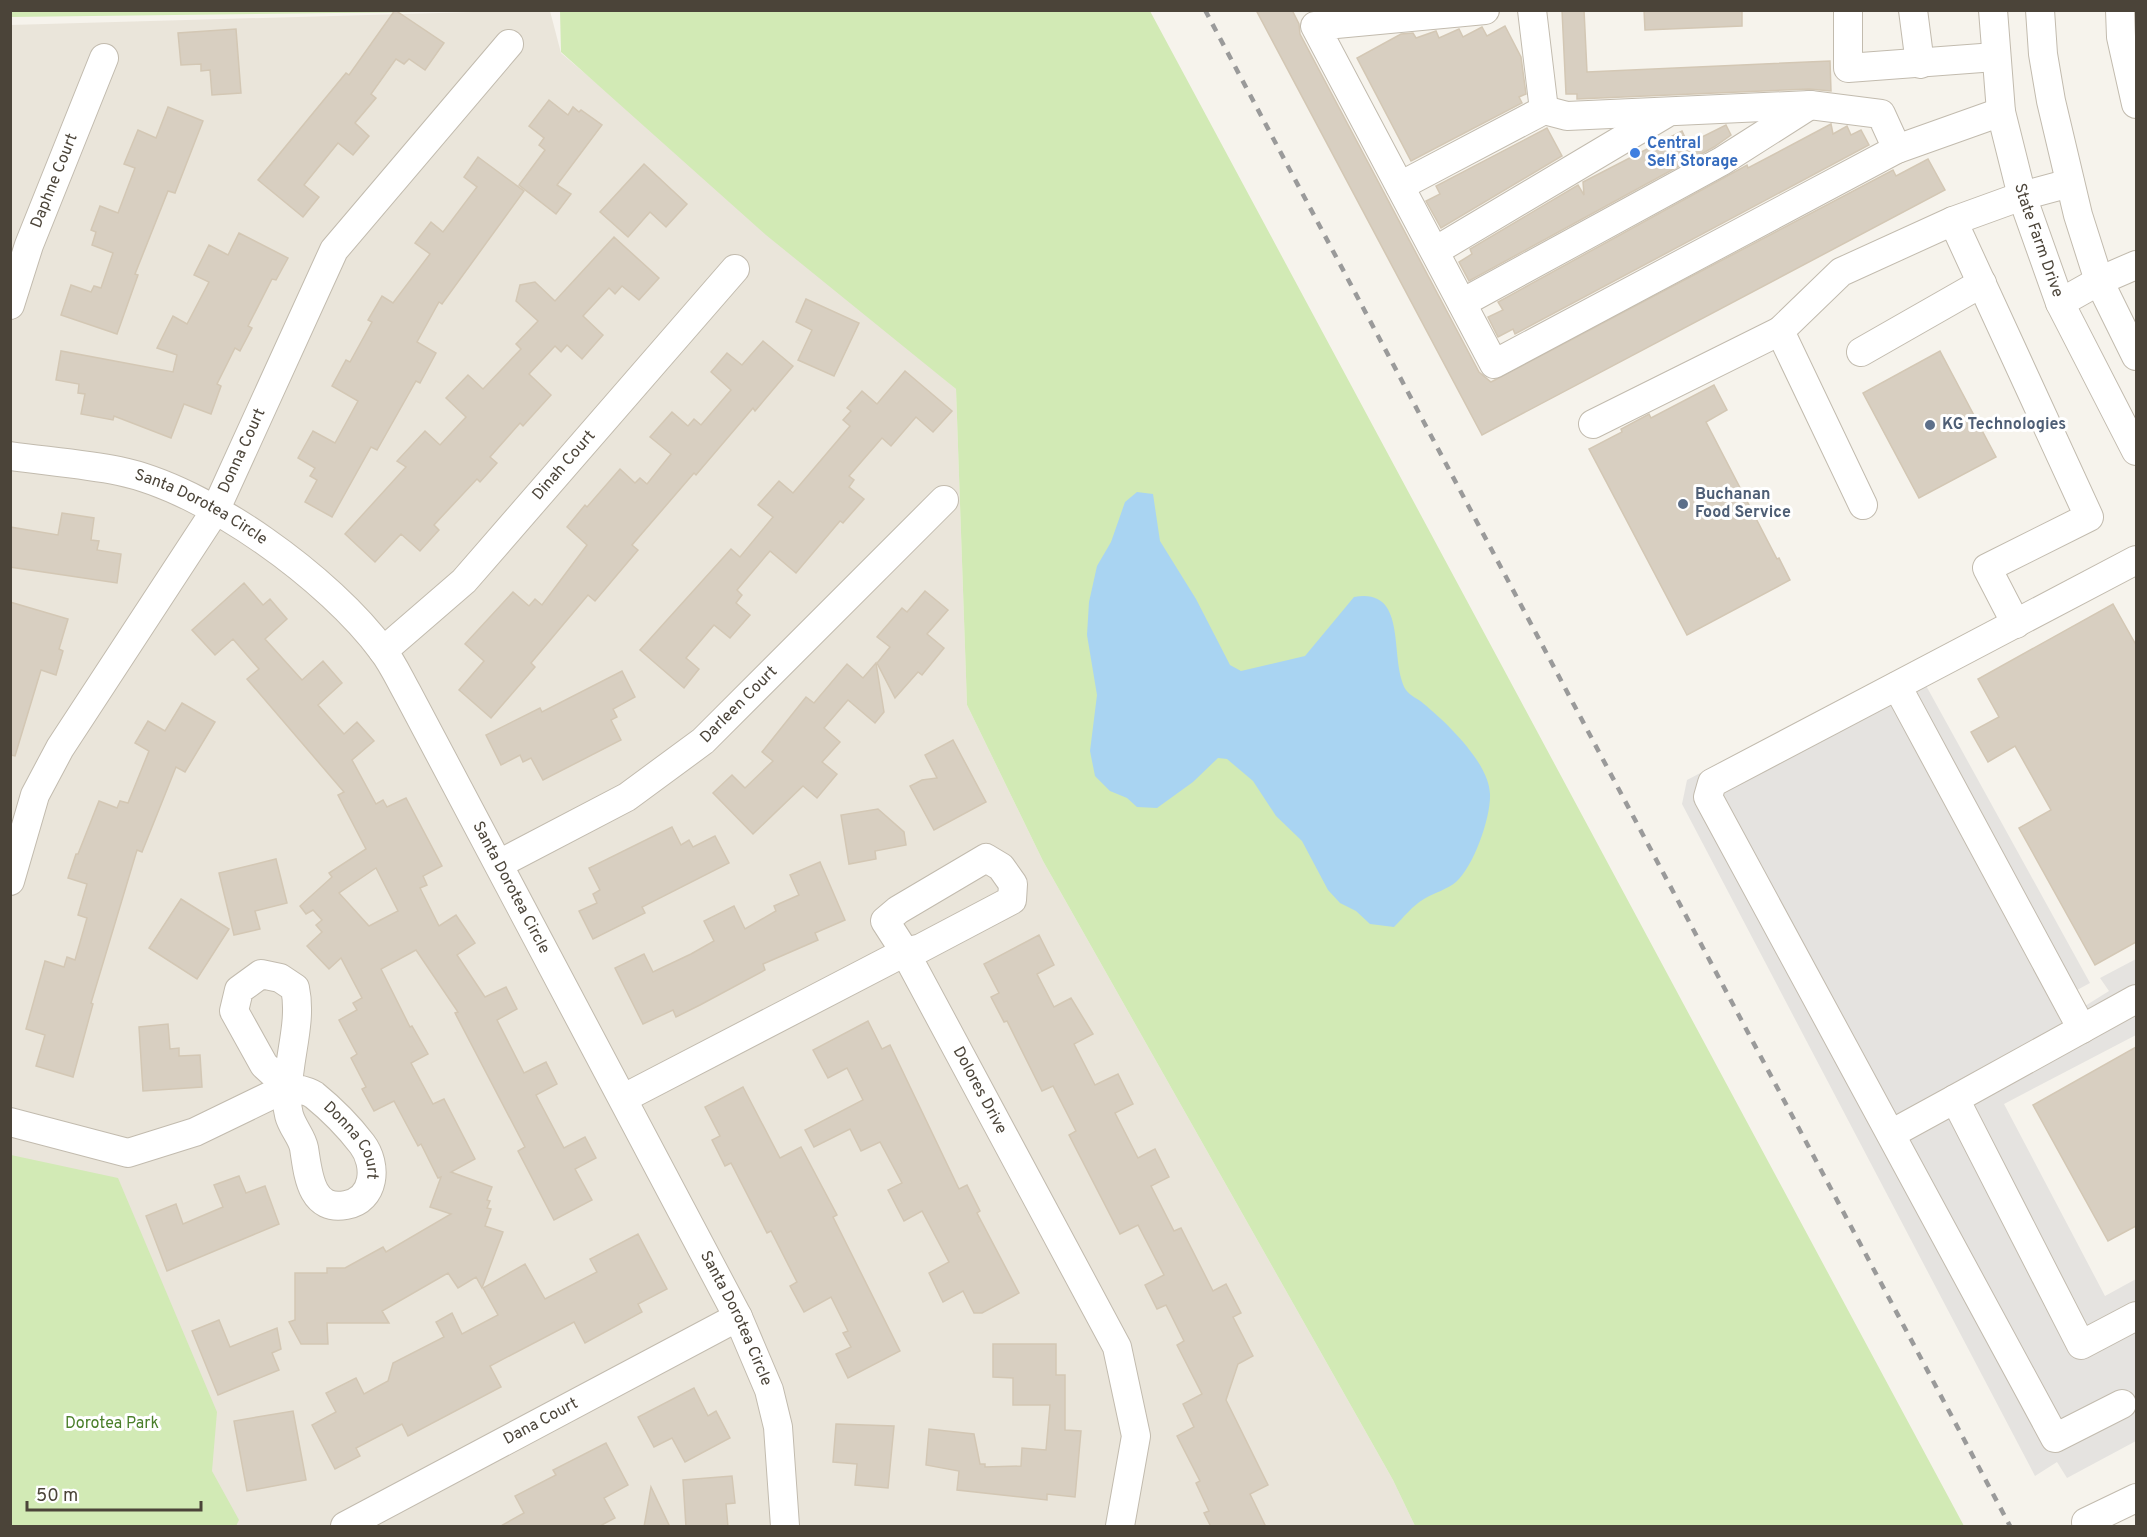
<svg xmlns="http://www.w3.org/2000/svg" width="2147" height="1537" viewBox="0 0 2147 1537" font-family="Overpass,sans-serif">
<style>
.residential{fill:#eae5da}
.green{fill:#d2eab5}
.parking{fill:#e5e3e0}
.water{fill:#a9d4f2}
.building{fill:#d8cfc1;stroke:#d3c7b4;stroke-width:1.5;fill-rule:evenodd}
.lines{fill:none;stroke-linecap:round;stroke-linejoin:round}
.minor-casing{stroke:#c2bbae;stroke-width:30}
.minor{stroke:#fff;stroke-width:28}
.rail{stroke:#9a9a9a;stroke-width:4.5;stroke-dasharray:8 8;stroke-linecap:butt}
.shop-dot{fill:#3f7fe0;stroke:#fff;stroke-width:2}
.service-dot{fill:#5c6f8a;stroke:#fff;stroke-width:2}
.labels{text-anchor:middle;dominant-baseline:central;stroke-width:6;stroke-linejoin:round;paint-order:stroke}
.shop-label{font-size:16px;font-weight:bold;fill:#366cbe;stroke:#fff;text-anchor:start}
.street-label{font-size:16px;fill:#4b4439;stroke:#fff}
.service-label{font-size:16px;font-weight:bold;fill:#4e5e75;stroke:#fff;text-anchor:start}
.park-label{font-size:16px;fill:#4a7f2a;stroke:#fff}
</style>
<rect width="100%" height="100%" fill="#f6f3ec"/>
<!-- residential -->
<path class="residential" d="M 509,11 L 550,11 L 561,53 L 956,389 L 967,705 L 1043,861 L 1393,1480 L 1415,1526 L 11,1526 L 10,25 Z"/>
<!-- green -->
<g class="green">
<path d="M 10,11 L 499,11 L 11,17 Z"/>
<path d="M 560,11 L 1150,11 L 1964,1526 L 1415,1526 L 1393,1480 L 1043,861 L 967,705 L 956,389 L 766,235 L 561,52 Z"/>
<path d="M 11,1155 L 118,1178 L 217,1412 L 212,1471 L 239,1520 L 236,1526 L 11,1526 Z"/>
</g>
<!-- parking -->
<path class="parking" d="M 1913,662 L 2090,983 L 2077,990 L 2085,1006 L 2109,991 L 2100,978 L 2136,959 L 2136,1035 L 2004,1104 L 2105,1296 L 2136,1279 L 2136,1441 L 2067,1478 L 2057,1462 L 2035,1476 L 1682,804 L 1687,780 Z"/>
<!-- water -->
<path class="water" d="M 1137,492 L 1153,494 L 1160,541 L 1196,599 L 1230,665 L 1241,671 L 1305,656 L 1354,597 C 1410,587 1388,660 1406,690 C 1410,696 1419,699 1424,704 C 1447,723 1489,763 1490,794 C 1491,817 1474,866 1456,882 C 1448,889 1434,893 1424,899 C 1412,906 1404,917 1394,927 L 1370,924 L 1356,911 L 1340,903 L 1328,890 L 1302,841 L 1276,816 L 1253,781 L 1227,759 L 1218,758 L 1193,782 L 1157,808 L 1137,807 L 1127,798 L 1110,791 L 1095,776 L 1090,751 L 1097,695 L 1087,635 L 1089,602 L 1097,566 L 1111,542 L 1125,502 Z"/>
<!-- building -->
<g class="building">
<path d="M 395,10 L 444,43 L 425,70 L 409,59 L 404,64 L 396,59 L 371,94 L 376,98 L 355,123 L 369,136 L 353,155 L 338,143 L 304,185 L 319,197 L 303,217 L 258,180 L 346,73 L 349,75 Z"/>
<path d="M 1256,10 L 1292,10 L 1299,24 L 1300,34 L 1479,372 L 1491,382 L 1893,170 L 1896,176 L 1928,159 L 1945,190 L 1482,435 Z"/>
<path d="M 1562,10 L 1584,10 L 1587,72 L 1830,61 L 1831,91 L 1809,89 L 1577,99 L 1577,94 L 1566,94 Z"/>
<path d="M 1644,10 L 1742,10 L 1742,26 L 1645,30 Z"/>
<path d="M 1505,26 L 1521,57 L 1526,94 L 1519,97 L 1522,103 L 1411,161 L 1357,58 L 1401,34 L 1413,33 L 1416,38 L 1436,31 L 1439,38 L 1459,29 L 1463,37 L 1482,27 L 1487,36 Z"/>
<path d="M 236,29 L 241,93 L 212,95 L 210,70 L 201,71 L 201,64 L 181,65 L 178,33 Z"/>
<path d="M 549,100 L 568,115 L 573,107 L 579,112 L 581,110 L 602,125 L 557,185 L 571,194 L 556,214 L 519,185 L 545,150 L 539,145 L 544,138 L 529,126 Z"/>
<path d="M 168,107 L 203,121 L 175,193 L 168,191 L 135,274 L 138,275 L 117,334 L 61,315 L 71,285 L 91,292 L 94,286 L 101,288 L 113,253 L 92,245 L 96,232 L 91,230 L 100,206 L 118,213 L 135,168 L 124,164 L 138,130 L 156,138 Z"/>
<path d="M 1831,124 L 1833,134 L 1847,126 L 1851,135 L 1861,130 L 1869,145 L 1515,334 L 1513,329 L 1498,337 L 1488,317 L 1503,310 L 1498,302 L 1747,165 L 1748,168 Z"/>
<path d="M 1726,125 L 1731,135 L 1714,147 L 1469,281 L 1459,262 L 1472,254 L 1470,249 L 1578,185 L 1584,195 L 1583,182 L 1682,131 L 1688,144 Z"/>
<path d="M 1547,128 L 1562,156 L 1441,228 L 1426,201 L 1440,194 L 1436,186 Z"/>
<path d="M 478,157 L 524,191 L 442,304 L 439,302 L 417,342 L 436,353 L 420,383 L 416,381 L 377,450 L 371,447 L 332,517 L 305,502 L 317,480 L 310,476 L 315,468 L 298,458 L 313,431 L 335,443 L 358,401 L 332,386 L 346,360 L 350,362 L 372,322 L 368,320 L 382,296 L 393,303 L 430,254 L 415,243 L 431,222 L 443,232 L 477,187 L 464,177 Z"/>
<path d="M 644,164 L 687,204 L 666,227 L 650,212 L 628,237 L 600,212 Z"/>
<path d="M 239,233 L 288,258 L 276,280 L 272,279 L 248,326 L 252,328 L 240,351 L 235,348 L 217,384 L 221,386 L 211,414 L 184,404 L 171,438 L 114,416 L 113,420 L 81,414 L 85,394 L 78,393 L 79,384 L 56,380 L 61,351 L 173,372 L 177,355 L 157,348 L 173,316 L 187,324 L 209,282 L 194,275 L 209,245 L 228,255 Z"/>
<path d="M 614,237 L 659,278 L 639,300 L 622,286 L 615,294 L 609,288 L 583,316 L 603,335 L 582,359 L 567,345 L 561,352 L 555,346 L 529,374 L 551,395 L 523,426 L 520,423 L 490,457 L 497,463 L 480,482 L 477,479 L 434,525 L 439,530 L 420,551 L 401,534 L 375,562 L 345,534 L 406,467 L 397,461 L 425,431 L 440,445 L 466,417 L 446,398 L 468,375 L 483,389 L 521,349 L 516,344 L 538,321 L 516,301 L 520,285 L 535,282 L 555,301 Z"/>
<path d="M 806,299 L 859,323 L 834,376 L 798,360 L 812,330 L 796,322 Z"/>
<path d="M 763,341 L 793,366 L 755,411 L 753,408 L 696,475 L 694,473 L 632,545 L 638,550 L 595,601 L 588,595 L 531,663 L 535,667 L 491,718 L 459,690 L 484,661 L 465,644 L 513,592 L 529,606 L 535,599 L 542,605 L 587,545 L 567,527 L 585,505 L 587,507 L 620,469 L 635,483 L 640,478 L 647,484 L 671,454 L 650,437 L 672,412 L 688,426 L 694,419 L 701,425 L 731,390 L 711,372 L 727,353 L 742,365 Z"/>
<path d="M 1940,351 L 1996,457 L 1919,498 L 1863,393 Z"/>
<path d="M 905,371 L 952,411 L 933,432 L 916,417 L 891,446 L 882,438 L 849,476 L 854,480 L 849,487 L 864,499 L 843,523 L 840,521 L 796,573 L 770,551 L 737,590 L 742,595 L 736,603 L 750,615 L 730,638 L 714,625 L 686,658 L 699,669 L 684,688 L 640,650 L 731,549 L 740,557 L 773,517 L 758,505 L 779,481 L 793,493 L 850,426 L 843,420 L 851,411 L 847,408 L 862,391 L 877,404 Z"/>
<path d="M 1714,385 L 1727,410 L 1706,422 L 1777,559 L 1779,558 L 1790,580 L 1687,635 L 1589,449 L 1622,432 L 1621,429 L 1649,414 L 1651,418 Z"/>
<path d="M 62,513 L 94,518 L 91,540 L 99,541 L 97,550 L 121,554 L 117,583 L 10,567 L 10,527 L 58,535 Z"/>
<path d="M 244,583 L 263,605 L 270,599 L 287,619 L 265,639 L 302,680 L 323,661 L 342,683 L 318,705 L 344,734 L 357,722 L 374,741 L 352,760 L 376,804 L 383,800 L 387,807 L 406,798 L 442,866 L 423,876 L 427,885 L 420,888 L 439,926 L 456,915 L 475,943 L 457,955 L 485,997 L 506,987 L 517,1009 L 497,1020 L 524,1073 L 546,1062 L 557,1084 L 536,1095 L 564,1148 L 585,1137 L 596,1158 L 575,1169 L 592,1200 L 554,1220 L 518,1151 L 525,1147 L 455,1013 L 458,1012 L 416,950 L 381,969 L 410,1027 L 412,1026 L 428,1054 L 411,1063 L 433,1104 L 444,1099 L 475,1159 L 451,1172 L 492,1187 L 487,1200 L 490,1201 L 487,1208 L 491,1209 L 485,1226 L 503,1232 L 482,1288 L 476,1277 L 458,1288 L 448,1273 L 382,1311 L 389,1323 L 327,1323 L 328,1344 L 301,1344 L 289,1322 L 295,1320 L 295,1273 L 327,1273 L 327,1268 L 345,1268 L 383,1247 L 386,1252 L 451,1214 L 430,1207 L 441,1177 L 438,1178 L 421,1144 L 418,1146 L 394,1101 L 374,1111 L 362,1089 L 366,1087 L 351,1058 L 357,1054 L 339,1020 L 357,1010 L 353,1003 L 362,998 L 341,958 L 329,969 L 307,946 L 322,932 L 316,925 L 322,920 L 313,910 L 306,914 L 300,906 L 332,877 L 329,873 L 366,849 L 338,795 L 344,792 L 247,679 L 259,669 L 233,639 L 215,655 L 192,630 ZM 376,868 L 398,911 L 369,926 L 339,893 Z"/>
<path d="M 925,591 L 948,610 L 927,634 L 944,648 L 922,675 L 918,672 L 895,698 L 877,663 L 890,647 L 877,637 L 902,608 L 907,612 Z"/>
<path d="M 10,602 L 68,619 L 59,649 L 63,651 L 56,675 L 41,670 L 15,756 L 10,755 Z"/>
<path d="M 2113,604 L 2136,645 L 2136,942 L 2095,965 L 2019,828 L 2051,810 L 2015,746 L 1988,762 L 1971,732 L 1999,717 L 1978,679 Z"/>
<path d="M 876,663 L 884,712 L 875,723 L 848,700 L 824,728 L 840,742 L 822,762 L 837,774 L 817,798 L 803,786 L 753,834 L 713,793 L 732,775 L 745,788 L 773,761 L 762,752 L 806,697 L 814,703 L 847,664 L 863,678 Z"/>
<path d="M 622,671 L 635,697 L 613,709 L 617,717 L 611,720 L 621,740 L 543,780 L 531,758 L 523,762 L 520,755 L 501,765 L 486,735 L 540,708 L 542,712 Z"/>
<path d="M 182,703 L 215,722 L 185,772 L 176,767 L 142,852 L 137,850 L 91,1003 L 93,1004 L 73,1077 L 36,1066 L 45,1035 L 26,1029 L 45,961 L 64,967 L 67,957 L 75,960 L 87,918 L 78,915 L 87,884 L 68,878 L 76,854 L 78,854 L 99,801 L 117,808 L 120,801 L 128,803 L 149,751 L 135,743 L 148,721 L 165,731 Z"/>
<path d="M 953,740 L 986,802 L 934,830 L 910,786 L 922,780 L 937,778 L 925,755 Z"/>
<path d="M 878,809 L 904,832 L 906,845 L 875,851 L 876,859 L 849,864 L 841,815 Z"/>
<path d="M 672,827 L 681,845 L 689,840 L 693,847 L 715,836 L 729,863 L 642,907 L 645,913 L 593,939 L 579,911 L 597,903 L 593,894 L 600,890 L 589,868 Z"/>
<path d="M 276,859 L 287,903 L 255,911 L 260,929 L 234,935 L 219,873 Z"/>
<path d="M 820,862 L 845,920 L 815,933 L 818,940 L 763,964 L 765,970 L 700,1005 L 676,1017 L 673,1010 L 643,1024 L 615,968 L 644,954 L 653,972 L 691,954 L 714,941 L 704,921 L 734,906 L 745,929 L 776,911 L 774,906 L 799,895 L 790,875 Z"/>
<path d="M 181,899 L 229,929 L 197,979 L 149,948 Z"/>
<path d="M 1039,935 L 1054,965 L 1037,974 L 1054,1007 L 1071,998 L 1093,1034 L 1074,1044 L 1095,1085 L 1118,1074 L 1133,1104 L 1115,1113 L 1138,1158 L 1155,1149 L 1169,1177 L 1151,1186 L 1174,1231 L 1181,1228 L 1213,1291 L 1226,1284 L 1241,1313 L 1233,1317 L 1253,1356 L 1238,1364 L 1226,1400 L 1268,1485 L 1250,1494 L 1266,1527 L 1211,1527 L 1204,1513 L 1209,1511 L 1196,1483 L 1200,1481 L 1177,1436 L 1194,1427 L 1183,1404 L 1202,1394 L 1177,1345 L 1184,1341 L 1166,1305 L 1157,1309 L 1145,1285 L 1164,1275 L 1138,1225 L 1120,1234 L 1069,1135 L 1076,1131 L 1053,1086 L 1042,1091 L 1007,1021 L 1004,1022 L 991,997 L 999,993 L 984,964 Z"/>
<path d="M 868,1021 L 882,1049 L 890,1045 L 959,1189 L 967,1185 L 980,1211 L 977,1213 L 1019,1293 L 982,1313 L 974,1313 L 963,1291 L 943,1302 L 929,1273 L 949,1262 L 922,1211 L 904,1221 L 888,1190 L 902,1183 L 880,1142 L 861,1151 L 850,1129 L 814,1147 L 805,1130 L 863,1100 L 847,1068 L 828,1078 L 813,1050 Z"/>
<path d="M 168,1024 L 170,1049 L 179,1048 L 179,1056 L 200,1055 L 202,1087 L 143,1091 L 139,1027 Z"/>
<path d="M 2136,1047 L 2136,1226 L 2108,1241 L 2033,1105 Z"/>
<path d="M 743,1087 L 780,1158 L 801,1147 L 837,1215 L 833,1217 L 900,1351 L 848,1378 L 836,1354 L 851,1347 L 843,1333 L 848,1331 L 831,1297 L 804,1312 L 790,1286 L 797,1282 L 771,1231 L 767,1233 L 731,1163 L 725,1166 L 712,1140 L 720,1136 L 705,1107 Z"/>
<path d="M 239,1176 L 246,1193 L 265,1186 L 279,1224 L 167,1271 L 146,1216 L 176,1204 L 183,1224 L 223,1207 L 214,1185 Z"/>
<path d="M 638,1234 L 667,1289 L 638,1304 L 642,1312 L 585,1343 L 574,1322 L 490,1366 L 501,1387 L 408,1436 L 402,1424 L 356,1448 L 360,1456 L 335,1469 L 312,1425 L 336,1412 L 326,1393 L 356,1378 L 364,1394 L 388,1381 L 393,1363 L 444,1337 L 436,1322 L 452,1313 L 462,1334 L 498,1315 L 483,1288 L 525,1264 L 545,1299 L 597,1272 L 590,1259 Z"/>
<path d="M 219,1320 L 230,1347 L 277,1328 L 281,1349 L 272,1353 L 279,1370 L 218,1395 L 192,1331 Z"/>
<path d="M 993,1344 L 1056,1344 L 1056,1375 L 1065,1375 L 1065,1430 L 1081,1431 L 1075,1497 L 1047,1494 L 1047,1500 L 957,1490 L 959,1471 L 926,1465 L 929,1429 L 974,1434 L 980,1464 L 985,1464 L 985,1467 L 1021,1466 L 1022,1448 L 1046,1450 L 1050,1405 L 1013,1405 L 1013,1378 L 993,1377 Z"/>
<path d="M 694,1388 L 708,1416 L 716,1411 L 730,1438 L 685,1462 L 672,1438 L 654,1447 L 638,1417 Z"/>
<path d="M 293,1411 L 306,1480 L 247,1491 L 234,1421 Z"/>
<path d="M 836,1424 L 894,1426 L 888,1488 L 855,1485 L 857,1464 L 833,1462 Z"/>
<path d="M 606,1443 L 628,1485 L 604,1498 L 615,1518 L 598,1527 L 499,1527 L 524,1513 L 515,1496 L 556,1475 L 553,1470 Z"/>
<path d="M 732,1476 L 735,1503 L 726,1504 L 728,1527 L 686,1527 L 683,1480 Z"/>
<path d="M 651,1487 L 670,1527 L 644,1527 Z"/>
</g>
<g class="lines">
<!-- minor casing -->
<g class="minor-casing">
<g id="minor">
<path d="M 1485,10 L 1315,26 L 1494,364 L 1897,149 L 2001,112"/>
<path d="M 1848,10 L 1848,68 L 1995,57"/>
<path d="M 1913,10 L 1920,64"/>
<path id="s1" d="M 1993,10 L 2001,112 L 2022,196 L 2060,303 L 2136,451"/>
<path d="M 2040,10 L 2043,54 L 2051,101 L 2078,215 L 2099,281 L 2136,356"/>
<path d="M 2120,10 L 2121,37 L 2136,104"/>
<path d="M 1544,110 L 1567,116 L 1810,105 L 1881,114 L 1897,149"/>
<path d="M 1400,186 L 1544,110 L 1532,10"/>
<path d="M 1953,221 L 2089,517 L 1987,568 L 2016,624"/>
<path d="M 1435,251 L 1665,114"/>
<path d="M 1462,303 L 1722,161 L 1810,105"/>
<path d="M 2060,303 L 2099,281 L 2136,265"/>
<path id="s2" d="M 10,305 L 29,245 L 104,58"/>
<path d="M 1861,352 L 1982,283"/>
<path d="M 1593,424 L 1780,331"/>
<path id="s3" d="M 10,456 C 46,461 84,464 119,471 C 207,489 330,579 383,651 C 393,664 400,680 408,694 L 738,1317 L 769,1390 L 778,1427 L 785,1526"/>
<path d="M 1863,505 L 1780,331 L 1841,272 L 1953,221 L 2022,196 L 2070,183"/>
<path id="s4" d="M 383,651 L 464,581 L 735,269"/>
<path d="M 1897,686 L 2082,1029"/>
<path d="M 986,858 L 1001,867 L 1013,884 L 1012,900 L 921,948 L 905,952 L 885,921 L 898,910 Z"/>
<path id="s5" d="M 499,864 L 627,797 L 703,741 L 944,500"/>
<path id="s6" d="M 10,881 L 35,795 L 60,748 L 215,511 L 334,250 L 509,44"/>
<path d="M 2136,999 L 1955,1099 L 2081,1345 L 2136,1316"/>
<path id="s7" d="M 288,1087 C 296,1089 307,1090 314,1095 C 330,1108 349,1127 362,1144 C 378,1165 375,1200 346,1205 C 310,1212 308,1172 304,1148 C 302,1137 292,1127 289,1115 C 287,1108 287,1096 288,1088 C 289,1055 302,1021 295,988 L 280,978 L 261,974 L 239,990 L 234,1011 L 264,1065 L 288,1087"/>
<path id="s8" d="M 624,1098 L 905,952 L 1117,1347 L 1136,1436 L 1120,1526"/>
<path d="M 10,1122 L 128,1153 L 195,1132 L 288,1087"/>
<path d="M 1891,1134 L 1955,1099"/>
<path d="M 2122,1404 L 2055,1438 L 1708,797 L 1712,783 L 2136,560"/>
<path id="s9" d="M 345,1526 L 738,1317"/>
<path d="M 2089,1526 L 2086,1522 L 2136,1498"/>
</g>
</g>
<!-- minor -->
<use href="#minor" class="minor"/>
<!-- rail -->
<path class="rail" d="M 1205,10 L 2010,1526"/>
</g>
<!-- markers -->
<circle class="shop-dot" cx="1635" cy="153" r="6"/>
<g class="service-dot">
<circle cx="1930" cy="425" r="6"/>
<circle cx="1683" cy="504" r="6"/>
</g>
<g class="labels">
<!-- shop labels -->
<g class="shop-label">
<text x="1647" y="144">Central<tspan x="1647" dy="18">Self Storage</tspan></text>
</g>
<!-- street labels -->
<g class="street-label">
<text stroke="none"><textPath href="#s2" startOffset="132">Daphne Court</textPath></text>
<text stroke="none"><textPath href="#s1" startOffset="236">State Farm Drive</textPath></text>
<text stroke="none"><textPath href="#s6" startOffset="492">Donna Court</textPath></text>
<text stroke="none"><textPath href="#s4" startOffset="260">Dinah Court</textPath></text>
<text stroke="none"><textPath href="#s3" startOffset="200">Santa Dorotea Circle</textPath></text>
<text stroke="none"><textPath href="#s5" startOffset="290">Darleen Court</textPath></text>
<text stroke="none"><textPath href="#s3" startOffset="704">Santa Dorotea Circle</textPath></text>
<text stroke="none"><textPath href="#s8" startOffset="474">Dolores Drive</textPath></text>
<text stroke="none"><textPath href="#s7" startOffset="88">Donna Court</textPath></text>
<text stroke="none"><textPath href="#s3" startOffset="1190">Santa Dorotea Circle</textPath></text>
<text stroke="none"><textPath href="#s9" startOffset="222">Dana Court</textPath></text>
</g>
<!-- service labels -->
<g class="service-label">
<text x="1942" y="425">KG Technologies</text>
<text x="1695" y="495">Buchanan<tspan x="1695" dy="18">Food Service</tspan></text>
</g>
<!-- park labels -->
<g class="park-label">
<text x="112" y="1424">Dorotea Park</text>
</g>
</g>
<!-- border -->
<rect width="2147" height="1537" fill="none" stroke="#4b4439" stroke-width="24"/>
<!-- scale -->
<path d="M27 1501v9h174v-9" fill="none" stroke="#4b4439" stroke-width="3"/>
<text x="36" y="1501" font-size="18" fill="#4b4439" stroke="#ffffff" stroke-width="4.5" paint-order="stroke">50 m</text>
</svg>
